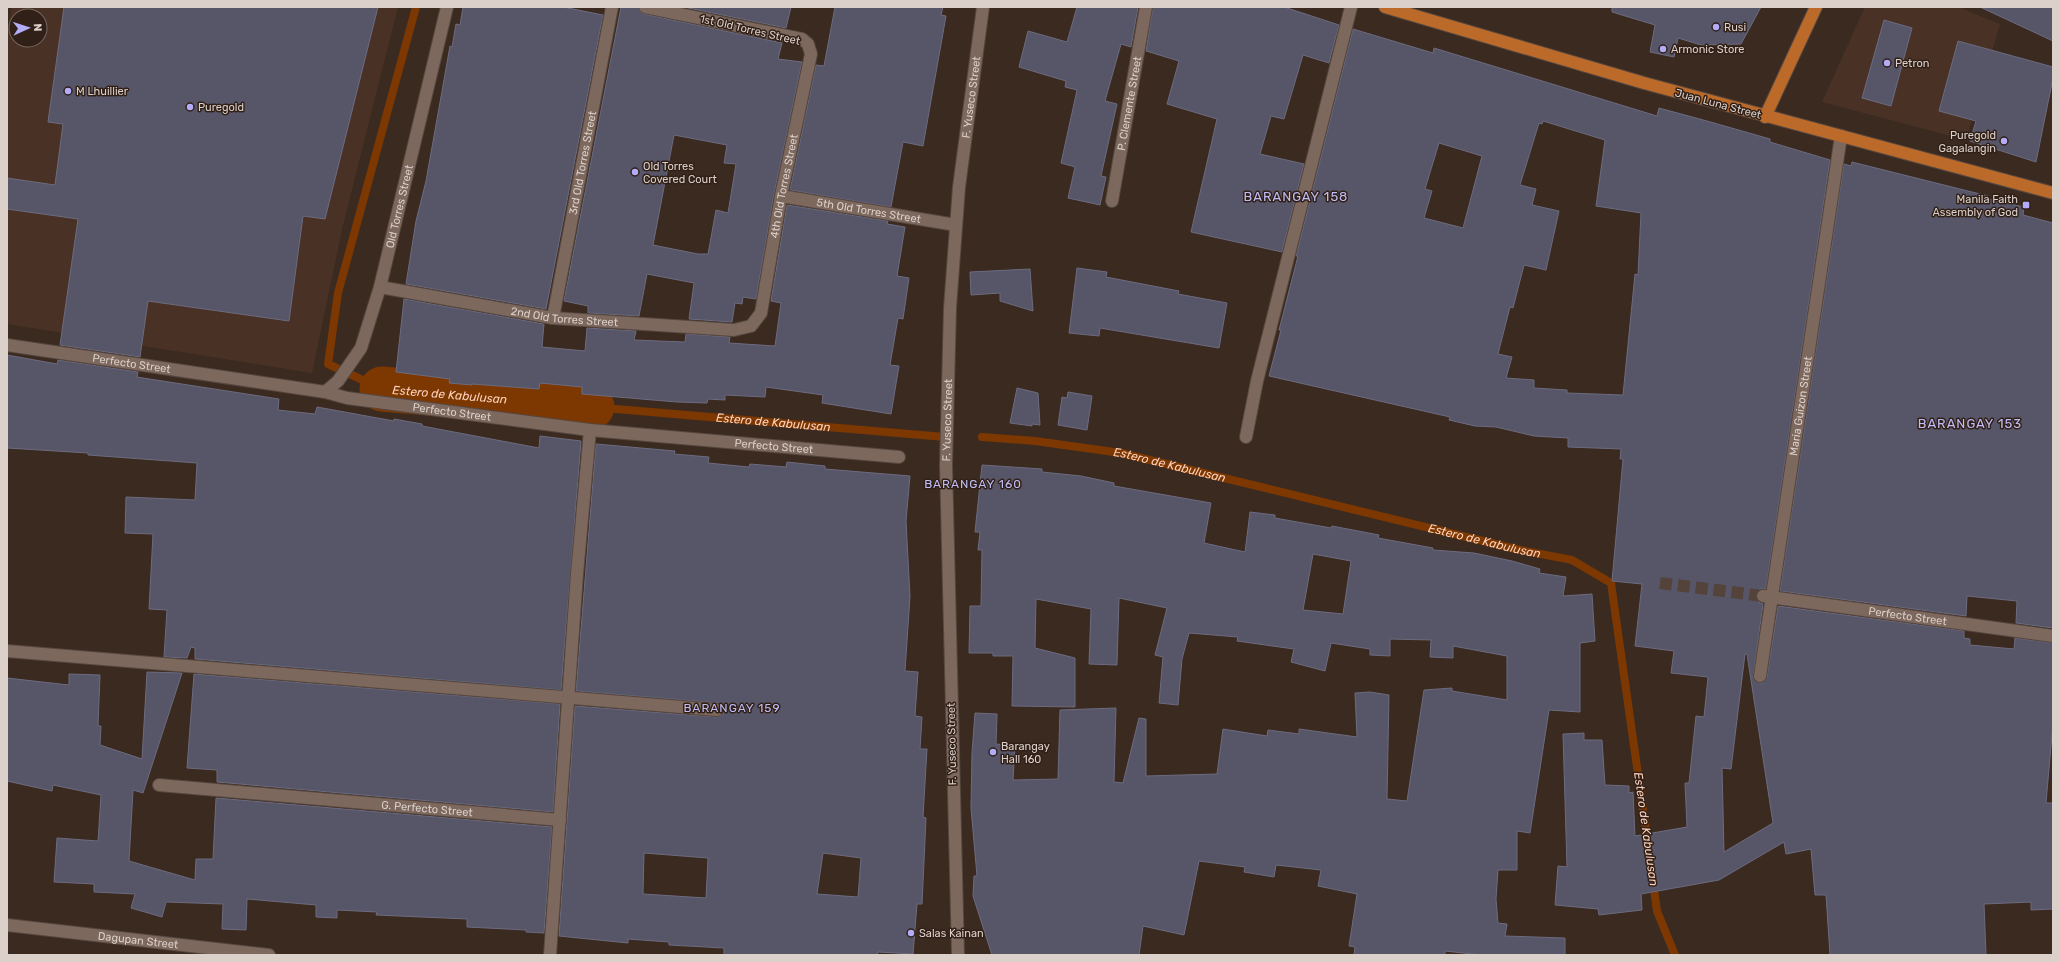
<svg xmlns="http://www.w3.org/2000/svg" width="2060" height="962" viewBox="0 0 2060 962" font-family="Rubik,sans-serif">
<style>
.built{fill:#493225;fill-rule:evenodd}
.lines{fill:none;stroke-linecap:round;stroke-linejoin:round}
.stream{stroke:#7d3802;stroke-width:8}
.river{stroke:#7d3802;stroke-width:45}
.building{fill:#575669;stroke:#6c6b7f;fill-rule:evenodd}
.minor-tunnel{stroke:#53433a;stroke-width:12;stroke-dasharray:12 6;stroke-linecap:butt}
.minor-casing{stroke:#56473f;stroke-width:14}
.major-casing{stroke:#56473f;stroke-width:14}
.minor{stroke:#7d685e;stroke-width:12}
.major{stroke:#bb6a29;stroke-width:12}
.poi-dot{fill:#b3adf9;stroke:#312017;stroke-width:1.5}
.labels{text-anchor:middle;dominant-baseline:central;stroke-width:3;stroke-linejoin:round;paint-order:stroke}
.poi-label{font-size:11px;fill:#dbd0ca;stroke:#312017;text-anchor:start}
.street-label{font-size:11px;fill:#dbd0ca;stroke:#312017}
.water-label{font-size:12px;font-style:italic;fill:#fed3bd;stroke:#312017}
.neighbourhood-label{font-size:12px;letter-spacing:1px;fill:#c0bdf6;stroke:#312017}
.quarter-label{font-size:13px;letter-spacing:1px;fill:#c0bdf6;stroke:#312017}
</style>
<rect width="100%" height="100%" fill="#3b2a20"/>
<!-- built -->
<g class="built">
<path d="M 12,7 L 398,7 L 343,225 L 312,373 L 7,324 L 7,33 ZM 16,16 L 40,16 L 40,40 L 16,40 Z"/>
<path d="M 1865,7 L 1958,7 L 2000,24 L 1966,140 L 1822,102 Z"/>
</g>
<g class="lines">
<!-- stream -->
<g class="stream">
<path d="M 382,389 L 328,364 L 338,293 L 416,7"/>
<path id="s1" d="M 592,407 L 945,437"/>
<path id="s2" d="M 982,437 L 1035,441 L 1121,453 L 1520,550 L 1572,560 L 1611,583 L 1648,845"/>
<path d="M 1653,882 L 1657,911 L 1675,955"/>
</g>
<!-- river -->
<path class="river" id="s3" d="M 382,389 L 592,407"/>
</g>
<!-- building -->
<g class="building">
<path d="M 64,7 L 378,7 L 325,219 L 303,216 L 289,321 L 148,301 L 140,357 L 60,345 L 78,219 L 7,209 L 7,178 L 55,185 L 63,124 L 48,122 Z"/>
<path d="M 463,7 L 563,7 L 603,15 L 546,309 L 406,284 L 416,221 L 426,181 L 450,46 L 452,47 L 456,24 L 460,25 Z"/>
<path d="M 621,7 L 638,7 L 640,12 L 644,14 L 782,43 L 778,59 L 802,62 L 774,194 L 756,299 L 743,297 L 742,304 L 735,303 L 732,322 L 689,319 L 694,283 L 647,274 L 639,316 L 588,313 L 588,306 L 564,301 ZM 674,135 L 727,145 L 724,163 L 736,164 L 728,213 L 716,210 L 708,254 L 698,254 L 653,245 Z"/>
<path d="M 683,7 L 791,7 L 786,28 Z"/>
<path d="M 835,7 L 943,7 L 941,15 L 946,16 L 923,146 L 903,142 L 891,207 L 790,190 L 816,65 L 824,66 Z"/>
<path d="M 1077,7 L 1138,7 L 1131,47 L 1121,44 L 1105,101 L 1117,104 L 1101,176 L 1106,177 L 1100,205 L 1068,198 L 1075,167 L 1061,163 L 1077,90 L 1065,87 L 1066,81 L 1019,67 L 1028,31 L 1067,42 Z"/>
<path d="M 1153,7 L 1284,7 L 1339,25 L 1329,63 L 1303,55 L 1284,119 L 1271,116 L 1260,154 L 1304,164 L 1282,252 L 1191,232 L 1217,119 L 1167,104 L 1179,61 L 1146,51 Z"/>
<path d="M 1612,7 L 1761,7 L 1741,44 L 1701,45 L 1678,38 L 1674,57 L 1650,52 L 1655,25 L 1612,12 Z"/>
<path d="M 1980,7 L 2053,7 L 2053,41 Z"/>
<path d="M 1884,20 L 1912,28 L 1891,106 L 1862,98 Z"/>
<path d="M 1353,29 L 1433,53 L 1434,48 L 1657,116 L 1659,108 L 1707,121 L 1770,139 L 1770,142 L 1830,160 L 1766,589 L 1760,589 L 1756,595 L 1758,602 L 1763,604 L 1753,678 L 1759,683 L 1763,683 L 1767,677 L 1778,606 L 1964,631 L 1964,638 L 1970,639 L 1970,645 L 2014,649 L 2015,638 L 2053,643 L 2053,723 L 2046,803 L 2053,803 L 2053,909 L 2031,910 L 2031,902 L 1984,904 L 1986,955 L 1830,955 L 1826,895 L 1815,895 L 1811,849 L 1786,854 L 1784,842 L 1719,880 L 1641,894 L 1642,910 L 1599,915 L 1598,909 L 1555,905 L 1558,866 L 1567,867 L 1563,734 L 1584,733 L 1584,740 L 1602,740 L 1605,785 L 1629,786 L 1629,793 L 1633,792 L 1635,836 L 1687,827 L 1685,783 L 1689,783 L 1696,716 L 1704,717 L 1708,677 L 1671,673 L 1674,651 L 1635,646 L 1642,584 L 1612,581 L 1623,459 L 1620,459 L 1621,449 L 1568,447 L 1568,438 L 1534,436 L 1496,427 L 1475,426 L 1449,420 L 1450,417 L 1269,376 L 1281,330 L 1279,330 L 1298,256 L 1296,256 ZM 1543,121 L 1605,140 L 1596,206 L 1641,213 L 1638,275 L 1635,274 L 1623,395 L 1567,393 L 1567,390 L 1534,388 L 1534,380 L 1506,378 L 1512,357 L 1498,354 L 1510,307 L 1513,308 L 1524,265 L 1546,270 L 1559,211 L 1532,205 L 1536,189 L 1520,185 L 1539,123 L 1542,124 ZM 1439,143 L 1482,156 L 1463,228 L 1424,218 L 1432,191 L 1425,189 ZM 1745,654 L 1747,654 L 1773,823 L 1724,852 L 1722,768 L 1731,769 Z"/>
<path d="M 1958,41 L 2053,67 L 2053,78 L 2036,162 L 1970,141 L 1976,121 L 1939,111 Z"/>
<path d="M 1852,162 L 1988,196 L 1988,199 L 2024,207 L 2023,215 L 2053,223 L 2053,628 L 2016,623 L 2017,601 L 1967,596 L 1966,616 L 1780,591 L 1844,164 L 1851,166 Z"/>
<path d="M 787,205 L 888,221 L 887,224 L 905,227 L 897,276 L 909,278 L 903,319 L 898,318 L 890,365 L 899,366 L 891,414 L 822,403 L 823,395 L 766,387 L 765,397 L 725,395 L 725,400 L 708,399 L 707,403 L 677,402 L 582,394 L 582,387 L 540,383 L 539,389 L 472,384 L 472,385 L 449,383 L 450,379 L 396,372 L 404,299 L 544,324 L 542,347 L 585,351 L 587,328 L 636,331 L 634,340 L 685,342 L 686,334 L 730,337 L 729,343 L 775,346 L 781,303 L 771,301 Z"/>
<path d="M 1077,268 L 1107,272 L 1106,277 L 1179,291 L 1178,294 L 1227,303 L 1219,348 L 1100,328 L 1099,336 L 1069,333 Z"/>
<path d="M 1030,269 L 1033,311 L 1000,301 L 1000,293 L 971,295 L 970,272 Z"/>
<path d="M 7,355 L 57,364 L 58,360 L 138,372 L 137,377 L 143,378 L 279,399 L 278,410 L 315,414 L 317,407 L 394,421 L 394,419 L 422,424 L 422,426 L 539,448 L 540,436 L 581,441 L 561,690 L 195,659 L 195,648 L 191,647 L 187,658 L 164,657 L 167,610 L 149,609 L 153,534 L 125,533 L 126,497 L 195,500 L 197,463 L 88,455 L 88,453 L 7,448 Z"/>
<path d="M 1017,388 L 1038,393 L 1040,425 L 1032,424 L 1032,426 L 1010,423 Z"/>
<path d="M 1068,392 L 1092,396 L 1087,430 L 1058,425 L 1062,397 L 1067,398 Z"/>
<path d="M 596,444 L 675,451 L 674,454 L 709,457 L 708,463 L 749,467 L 750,464 L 786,467 L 787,462 L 825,466 L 825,469 L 910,476 L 906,521 L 910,596 L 905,671 L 918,672 L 915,716 L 922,717 L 920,749 L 927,749 L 923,817 L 926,818 L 922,904 L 917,904 L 913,954 L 878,952 L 877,955 L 724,955 L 724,948 L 669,945 L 669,942 L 628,939 L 628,943 L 559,936 L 575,706 L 716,717 L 723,715 L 724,710 L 722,704 L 718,703 L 576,691 ZM 644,853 L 708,858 L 706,898 L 643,894 ZM 823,853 L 861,858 L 858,897 L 817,894 Z"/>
<path d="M 982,465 L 1042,469 L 1042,472 L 1081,476 L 1114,483 L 1114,486 L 1211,503 L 1204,543 L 1245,552 L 1250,512 L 1275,515 L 1275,518 L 1331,528 L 1332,526 L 1379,535 L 1378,538 L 1433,548 L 1433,550 L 1474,553 L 1512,561 L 1540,569 L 1539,573 L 1566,577 L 1563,596 L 1592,594 L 1595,641 L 1580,643 L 1580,712 L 1549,710 L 1530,833 L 1517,831 L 1517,870 L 1498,870 L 1496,899 L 1498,923 L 1507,924 L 1505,936 L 1565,938 L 1565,955 L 1481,955 L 1445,951 L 1445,955 L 1354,955 L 1355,947 L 1349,946 L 1357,894 L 1318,886 L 1321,870 L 1276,865 L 1274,877 L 1244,872 L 1245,867 L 1199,861 L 1184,935 L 1143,926 L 1139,955 L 992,955 L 973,896 L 974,876 L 977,876 L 971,808 L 972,753 L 975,713 L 997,714 L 996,744 L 1015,746 L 1013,780 L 1058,779 L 1060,710 L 1116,708 L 1114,782 L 1123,783 L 1139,718 L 1146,719 L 1146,776 L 1217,774 L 1223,729 L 1267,736 L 1268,730 L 1299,734 L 1299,729 L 1357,737 L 1355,693 L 1370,692 L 1389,695 L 1387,799 L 1407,801 L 1424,690 L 1452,688 L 1452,691 L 1507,700 L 1507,656 L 1453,646 L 1453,658 L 1430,657 L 1431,640 L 1390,639 L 1390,656 L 1370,655 L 1370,649 L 1331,643 L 1325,671 L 1291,662 L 1294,649 L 1237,641 L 1238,637 L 1189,633 L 1182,659 L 1178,705 L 1159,703 L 1163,657 L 1155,655 L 1167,608 L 1119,598 L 1117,665 L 1089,664 L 1091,609 L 1036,599 L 1035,648 L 1075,658 L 1075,707 L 1012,706 L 1013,656 L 993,656 L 993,653 L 969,653 L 970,606 L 981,606 L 982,550 L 978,550 L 980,532 L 975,532 ZM 1313,554 L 1351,561 L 1343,614 L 1303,610 Z"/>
<path d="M 147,672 L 182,673 L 143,793 L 133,790 L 129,861 L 195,880 L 196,859 L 213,859 L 216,798 L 552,827 L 544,933 L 526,932 L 526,930 L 467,927 L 467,919 L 376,915 L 377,912 L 337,910 L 337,918 L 316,917 L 316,905 L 247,899 L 246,930 L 222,929 L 223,904 L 166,902 L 162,917 L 131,908 L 135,894 L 94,892 L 94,884 L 54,882 L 57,838 L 98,841 L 101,795 L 53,785 L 52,791 L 7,781 L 7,678 L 69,685 L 69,674 L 100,675 L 98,726 L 101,726 L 100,745 L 142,759 Z"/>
<path d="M 194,674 L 560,704 L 553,812 L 217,782 L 217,770 L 187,768 Z"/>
</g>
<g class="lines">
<!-- minor-tunnel -->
<path class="minor-tunnel" d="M 1660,583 L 1763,596"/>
<!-- minor casing -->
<g class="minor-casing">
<g id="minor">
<path id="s4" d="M 781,196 L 956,225"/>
<path id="s5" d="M 1112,201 L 1146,7"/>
<path id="s6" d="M 380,287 L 553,318 L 734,330 L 751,326 L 761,313 L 781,196 L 811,54 L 808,44 L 802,39 L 645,7"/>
<path id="s7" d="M 553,318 L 612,7"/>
<path id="s8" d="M 7,345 L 325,392 L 347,398 L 590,430 L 899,457"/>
<path id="s9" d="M 325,392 L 338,381 L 361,348 L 380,287 L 447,7"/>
<path d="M 1246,437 L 1257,381 L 1351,7"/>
<path id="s10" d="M 1763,596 L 2053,636"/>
<path d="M 7,651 L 717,710"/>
<path id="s11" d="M 1760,676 L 1841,136"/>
<path id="s12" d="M 159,785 L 560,820"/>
<path id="s13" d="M 7,925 L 269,955"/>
<path d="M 550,955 L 577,574 L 590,430"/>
<path id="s14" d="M 958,955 L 946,465 L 950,308 L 959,187 L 983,7"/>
</g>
</g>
<!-- major casing -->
<g class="major-casing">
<g id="major">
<path d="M 1385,7 L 1644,83 L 2053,193"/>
<path d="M 1765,117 L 1816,7"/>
</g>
</g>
<!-- minor -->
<use href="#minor" class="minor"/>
<!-- major -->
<use href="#major" class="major"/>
</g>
<!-- markers -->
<g class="poi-dot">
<circle cx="1716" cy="27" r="4"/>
<circle cx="1663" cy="49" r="4"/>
<circle cx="1887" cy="63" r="4"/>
<circle cx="68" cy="91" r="4"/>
<circle cx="190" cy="107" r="4"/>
<circle cx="2004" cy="141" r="4"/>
<circle cx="635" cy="172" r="4"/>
<rect x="2022" y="201" width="8" height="8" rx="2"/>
<circle cx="993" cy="752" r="4"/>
<circle cx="911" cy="933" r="4"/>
</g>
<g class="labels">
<!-- poi labels -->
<g class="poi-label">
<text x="1724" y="27">Rusi</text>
<text x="1671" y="49">Armonic Store</text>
<text x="1895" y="63">Petron</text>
<text x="76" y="91">M Lhuillier</text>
<text x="198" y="107">Puregold</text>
<text x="1996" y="135" text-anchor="end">Puregold<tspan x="1996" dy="13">Gagalangin</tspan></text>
<text x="643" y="166">Old Torres<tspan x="643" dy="13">Covered Court</tspan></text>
<text x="2018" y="199" text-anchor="end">Manila Faith<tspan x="2018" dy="13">Assembly of God</tspan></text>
<text x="1001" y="746">Barangay<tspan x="1001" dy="13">Hall 160</tspan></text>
<text x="919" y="933">Salas Kainan</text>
</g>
<!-- street labels -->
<g class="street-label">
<text transform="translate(750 30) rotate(13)">1st Old Torres Street</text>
<text stroke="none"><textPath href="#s14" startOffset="859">F. Yuseco Street</textPath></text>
<text stroke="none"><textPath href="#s5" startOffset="99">P. Clemente Street</textPath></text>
<text transform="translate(1718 104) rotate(15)">Juan Luna Street</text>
<text stroke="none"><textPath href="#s7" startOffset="158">3rd Old Torres Street</textPath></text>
<text stroke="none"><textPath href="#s6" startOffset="520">4th Old Torres Street</textPath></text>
<text stroke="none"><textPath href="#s9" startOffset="204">Old Torres Street</textPath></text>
<text stroke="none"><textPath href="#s4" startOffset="89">5th Old Torres Street</textPath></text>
<text stroke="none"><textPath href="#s6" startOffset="187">2nd Old Torres Street</textPath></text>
<text stroke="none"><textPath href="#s8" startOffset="126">Perfecto Street</textPath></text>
<text stroke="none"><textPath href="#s11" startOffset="273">Maria Guizon Street</textPath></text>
<text stroke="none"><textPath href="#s8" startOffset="450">Perfecto Street</textPath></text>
<text stroke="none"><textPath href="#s14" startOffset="535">F. Yuseco Street</textPath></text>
<text stroke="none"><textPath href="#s8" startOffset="774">Perfecto Street</textPath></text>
<text stroke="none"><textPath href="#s10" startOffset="146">Perfecto Street</textPath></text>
<text transform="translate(952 744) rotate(-91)">F. Yuseco Street</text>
<text stroke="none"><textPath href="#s12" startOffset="269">G. Perfecto Street</textPath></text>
<text stroke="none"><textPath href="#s13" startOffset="132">Dagupan Street</textPath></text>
</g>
<!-- water labels -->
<g class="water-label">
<text stroke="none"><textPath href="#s3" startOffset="68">Estero de Kabulusan</textPath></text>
<text stroke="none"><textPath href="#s1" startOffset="182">Estero de Kabulusan</textPath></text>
<text stroke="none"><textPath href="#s2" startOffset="190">Estero de Kabulusan</textPath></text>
<text stroke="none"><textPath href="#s2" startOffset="514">Estero de Kabulusan</textPath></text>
<text transform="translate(1646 829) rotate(82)">Estero de Kabulusan</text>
</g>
<!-- neighbourhood labels -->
<g class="neighbourhood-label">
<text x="973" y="484">BARANGAY 160</text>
<text x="732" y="708">BARANGAY 159</text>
</g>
<!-- quarter labels -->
<g class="quarter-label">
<text x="1296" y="196">BARANGAY 158</text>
<text x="1970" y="423">BARANGAY 153</text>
</g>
</g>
<!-- border -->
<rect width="2060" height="962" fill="none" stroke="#dbd0ca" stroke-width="16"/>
<!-- north arrow -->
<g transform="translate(28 28) rotate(87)"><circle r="19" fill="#312017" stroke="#75665f"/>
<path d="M0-3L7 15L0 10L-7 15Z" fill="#b3adf9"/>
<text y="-6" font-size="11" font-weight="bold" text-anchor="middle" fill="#dbd0ca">N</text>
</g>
</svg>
